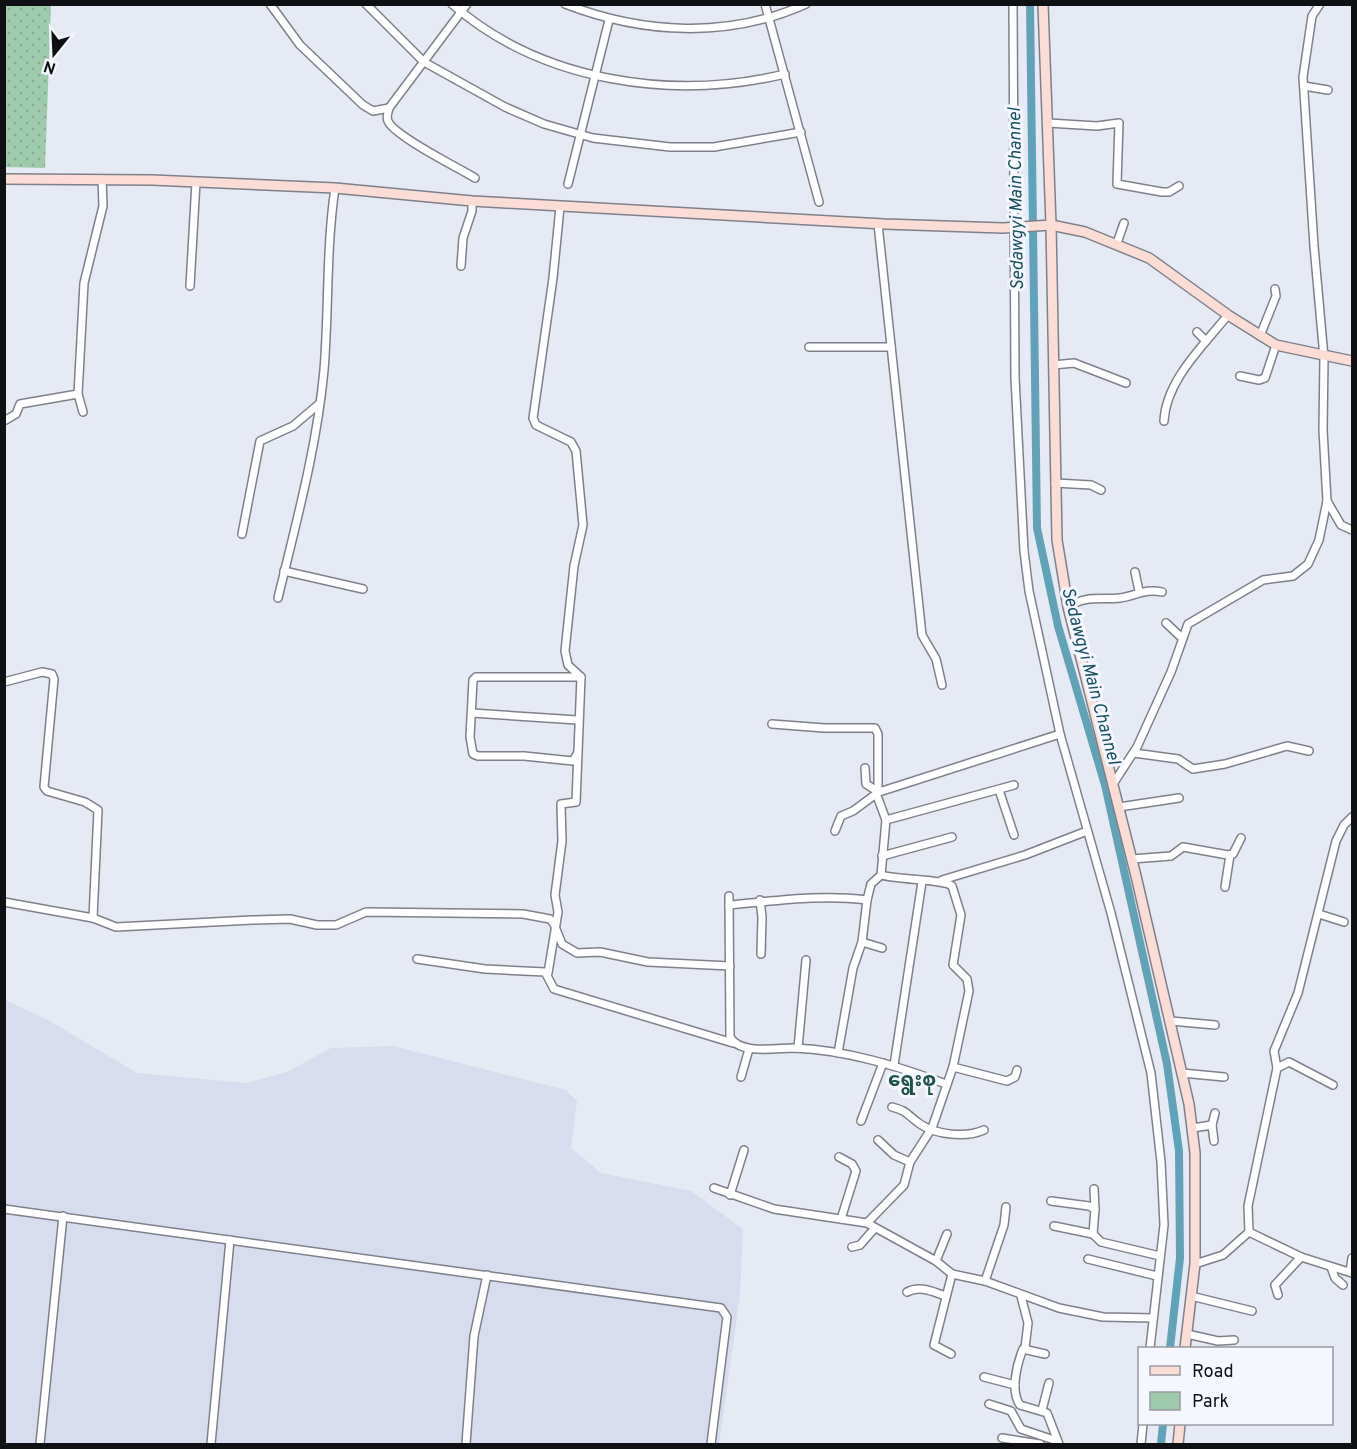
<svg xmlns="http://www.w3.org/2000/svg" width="1357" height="1449" viewBox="0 0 1357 1449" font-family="Overpass,'Noto Sans Myanmar',sans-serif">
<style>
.built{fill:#d7ddef}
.green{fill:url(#green-dots)}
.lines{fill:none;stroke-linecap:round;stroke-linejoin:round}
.canal{stroke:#60a3b8;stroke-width:8}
.street-casing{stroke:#7e818b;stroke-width:10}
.secondary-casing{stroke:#7e818b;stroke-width:12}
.street{stroke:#fff;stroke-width:7}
.secondary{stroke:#fbddd6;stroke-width:9}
.labels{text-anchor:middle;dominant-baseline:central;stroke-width:6;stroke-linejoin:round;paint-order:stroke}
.water-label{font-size:18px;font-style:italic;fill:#175060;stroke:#f5f7fe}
.quarter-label{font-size:20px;font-weight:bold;fill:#1c5349;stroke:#f5f7fe}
</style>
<defs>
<pattern id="green-dots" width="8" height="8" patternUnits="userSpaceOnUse" patternTransform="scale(1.5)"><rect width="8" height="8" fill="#9ecbab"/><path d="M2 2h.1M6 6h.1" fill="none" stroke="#87ad92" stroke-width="1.8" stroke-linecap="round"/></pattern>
</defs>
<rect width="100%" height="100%" fill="#e6eaf5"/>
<!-- built -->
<path class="built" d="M 5,1000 L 48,1020 L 137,1073 L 246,1083 L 287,1072 L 331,1048 L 393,1046 L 566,1090 L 577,1101 L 571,1148 L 601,1173 L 691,1191 L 743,1229 L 740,1295 L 719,1444 L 5,1444 Z"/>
<!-- green -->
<path class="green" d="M 5,4 L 51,5 L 45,168 L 5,167 Z"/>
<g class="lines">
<!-- canal -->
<g class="canal">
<path d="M 1030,4 L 1037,528 L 1058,626 L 1105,785 L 1167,1064 L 1179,1151 L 1180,1258 L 1170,1348"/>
<path d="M 1161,1444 L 1163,1424"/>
</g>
<!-- street casing -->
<g class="street-casing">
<g id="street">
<path d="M 270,4 L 300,45 L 363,105 L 373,111 L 389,108"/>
<path d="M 366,4 L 424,62 L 505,107 L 544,124 L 593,138 L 670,147 L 714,147 L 801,132"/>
<path d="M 452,4 C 541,82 673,101 785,74"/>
<path d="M 467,4 L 389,108 C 388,112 386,117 388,121 C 394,136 459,168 475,178"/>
<path d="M 565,4 C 643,34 728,39 806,4"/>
<path d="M 765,4 L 819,202"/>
<path d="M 1013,4 L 1015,378 L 1024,551 L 1029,591 L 1060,734 L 1111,913 L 1151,1073 L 1161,1162 L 1164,1225 L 1150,1348"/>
<path d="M 1304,86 L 1328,90"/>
<path d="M 1048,123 L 1097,126 L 1119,123 L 1117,184 L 1162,192 L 1169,192 L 1179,186"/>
<path d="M 568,184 L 609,20"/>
<path d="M 878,224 L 922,635 L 936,659 L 942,685"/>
<path d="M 1117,243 L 1124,223"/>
<path d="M 461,266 L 463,238 L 472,211 L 472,201"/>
<path d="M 190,286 L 196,182"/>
<path d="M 1197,332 L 1206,341"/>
<path d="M 1260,336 L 1276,296 L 1275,289"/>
<path d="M 809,347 L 891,347"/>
<path d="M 1053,365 L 1074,363 L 1126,383"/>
<path d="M 1240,376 L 1259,380 L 1265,378 L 1276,345"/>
<path d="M 83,412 L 78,394 L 83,302 L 84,283 L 103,206 L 102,179"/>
<path d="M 4,421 L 16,414 L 20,404 L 78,394"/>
<path d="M 1164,421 C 1166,380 1204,345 1228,315"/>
<path d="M 1055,483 L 1091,485 L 1101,490"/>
<path d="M 1327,501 L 1341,525 L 1352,530"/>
<path d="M 242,534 L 260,441 L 293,426 L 319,404"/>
<path d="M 284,571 L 363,589"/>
<path d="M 1135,572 L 1139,591"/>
<path d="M 278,598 C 296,523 317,447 324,370 C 329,309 326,249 335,188"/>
<path d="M 1068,607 C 1085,595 1101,600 1120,598 C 1136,596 1145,588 1162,592"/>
<path d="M 1166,623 L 1182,638"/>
<path d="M 4,682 L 42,672 L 52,674 L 54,679 L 44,787 L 47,791 L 85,802 L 98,810 L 93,918"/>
<path d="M 472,713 L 577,720"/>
<path d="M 772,724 L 824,728 L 875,728 L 878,734 L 878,790"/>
<path d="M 1060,734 L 876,793 L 886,820 L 881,875 C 898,880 944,879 952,886 L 961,915 L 953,965 L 967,979 L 969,991 L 953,1067 L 932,1128 L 910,1162 L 904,1185 L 867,1223 L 936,1261 L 952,1274 L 985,1281 L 1059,1308 L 1103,1317 L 1153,1318"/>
<path d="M 1134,753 L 1178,759 L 1193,769 L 1225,764 L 1287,746 L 1309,751"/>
<path d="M 577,754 L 573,761 L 524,756 L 478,756 L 473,754 L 470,737 L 473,680 L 476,677 L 581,677"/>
<path d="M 865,768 L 866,784 L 877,791"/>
<path d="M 1113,784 L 1137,747 L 1171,672 L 1188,624 L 1263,580 L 1293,576 L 1308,564 L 1319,540 L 1327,501 L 1323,430 L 1324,357 L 1314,246 L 1303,77 L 1312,16 L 1320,4"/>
<path d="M 999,790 L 1014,835"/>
<path d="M 1119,807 L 1179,798"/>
<path d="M 886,820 L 1014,785"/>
<path d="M 835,831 L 841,816 L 853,811 L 876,794"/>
<path d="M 882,856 L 952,837"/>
<path d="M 1132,859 L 1171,856 L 1183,847 L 1228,855 L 1233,854 L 1241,838"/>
<path d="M 942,880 L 1025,855 L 1087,831"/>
<path d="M 1225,887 L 1230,855"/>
<path d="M 729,896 L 730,1037 C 740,1055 776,1048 794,1048 C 847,1050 897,1066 946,1084"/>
<path d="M 760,900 L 762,917 L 761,954"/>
<path d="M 4,902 L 93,918 L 116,927 L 252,920 L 290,919 L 317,925 L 336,925 L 366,912 L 523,914 L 550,919 L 554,924 L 562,944 L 577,953 L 600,952 L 648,962 L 730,966"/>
<path d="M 729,905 C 776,901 820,894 867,900"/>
<path d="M 1319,914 L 1344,922"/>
<path d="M 862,942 L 882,948"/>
<path d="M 417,959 L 485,969 L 545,972 L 554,989 L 733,1043"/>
<path d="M 548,973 L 558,912 L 555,895 L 562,841 L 561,804 L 576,802 L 581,677 L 568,665 L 565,651 L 574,566 L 583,525 L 576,451 L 571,442 L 536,425 L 533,418 L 553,278 L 560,207"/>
<path d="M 1171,1021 L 1215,1025"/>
<path d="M 798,1048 L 806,960"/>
<path d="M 838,1053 L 853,968 L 862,942 L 867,900 L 871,884 L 881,875"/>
<path d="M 894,1065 L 922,882"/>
<path d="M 953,1067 L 1007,1081 L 1015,1077 L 1017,1070"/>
<path d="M 1277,1068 L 1289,1062 L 1333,1085"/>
<path d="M 1182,1073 L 1224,1077"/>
<path d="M 741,1077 L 749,1049"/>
<path d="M 892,1107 C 908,1111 907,1115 920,1124 C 936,1135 966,1138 984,1130"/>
<path d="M 861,1121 L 883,1063"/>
<path d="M 1212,1125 L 1215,1113"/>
<path d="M 1192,1128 L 1212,1125 L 1214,1141"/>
<path d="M 878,1140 L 894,1155 L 910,1162"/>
<path d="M 839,1157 L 852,1164 L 856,1171 L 841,1219"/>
<path d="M 714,1188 L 774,1209 L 867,1223"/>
<path d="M 1094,1189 L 1095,1209"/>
<path d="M 730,1195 L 744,1150"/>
<path d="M 1051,1201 L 1089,1206 L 1095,1209 L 1093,1234 L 1101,1242 L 1160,1256"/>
<path d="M 4,1209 L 721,1308 L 727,1317 L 711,1444"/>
<path d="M 1054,1226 L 1093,1234"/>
<path d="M 1249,1232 L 1248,1206 L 1277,1068 L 1274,1051 L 1298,993 L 1336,841 L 1344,825 L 1352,817"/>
<path d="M 852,1247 L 860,1245 L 874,1229"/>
<path d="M 1088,1259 L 1157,1276"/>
<path d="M 936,1261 L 947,1234"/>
<path d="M 1195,1264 L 1223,1255 L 1249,1232 L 1301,1257 L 1352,1273"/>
<path d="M 1331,1267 L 1335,1278 L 1343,1285"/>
<path d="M 1350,1272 L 1352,1258"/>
<path d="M 985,1281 L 1004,1225 L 1006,1207"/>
<path d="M 907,1292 C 920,1285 933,1292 946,1296"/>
<path d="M 1278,1295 L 1275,1285 L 1301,1257"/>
<path d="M 1021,1296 L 1028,1323 L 1025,1348"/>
<path d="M 1191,1296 L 1252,1311"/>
<path d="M 1187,1334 L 1218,1341 L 1234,1340"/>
<path d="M 951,1354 L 934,1345 L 952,1274"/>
<path d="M 1045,1354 L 1023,1349 C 1017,1364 1010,1391 1020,1405 L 1047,1413 L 1059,1444"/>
<path d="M 984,1377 L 1015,1385"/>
<path d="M 989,1404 L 1011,1411 L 1021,1429 L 1054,1440 L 1056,1444"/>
<path d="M 1042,1410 L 1049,1383"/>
<path d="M 1002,1438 L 1040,1444"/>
<path d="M 40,1444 L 63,1216"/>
<path d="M 211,1444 L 230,1240"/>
<path d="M 466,1444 L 474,1336 L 487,1275"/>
<path d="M 1141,1444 L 1143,1424"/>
</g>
</g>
<!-- secondary casing -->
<g class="secondary-casing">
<g id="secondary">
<path d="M 1043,4 L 1051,225 L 1057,540 L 1068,607 L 1136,876 L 1189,1104 L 1195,1153 L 1195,1264 L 1185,1348"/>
<path d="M 4,179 L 152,180 L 335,188 L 472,201 L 884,224 L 1003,228 L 1051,225 L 1085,232 L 1149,258 L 1228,315 L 1276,345 L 1352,361"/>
<path d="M 1178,1444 L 1180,1424"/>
</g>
</g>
<!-- street -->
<use href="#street" class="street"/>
<!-- secondary -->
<use href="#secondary" class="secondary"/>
</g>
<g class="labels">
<!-- water labels -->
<g class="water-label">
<text transform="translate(1017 199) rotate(-91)">Sedawgyi Main Channel</text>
<text transform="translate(1090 676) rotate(75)">Sedawgyi Main Channel</text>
</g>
<!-- quarter labels -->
<g class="quarter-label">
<text x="912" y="1081">ရွေးစု</text>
</g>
</g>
<!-- border -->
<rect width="1357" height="1449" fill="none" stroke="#0f1014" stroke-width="12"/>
<!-- legend -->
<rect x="1138" y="1347" width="195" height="78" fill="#f5f7fe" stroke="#999ba0" stroke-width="1.5"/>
<rect x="1150" y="1366" width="30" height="9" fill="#fbddd6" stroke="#999ba0" stroke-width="1.5"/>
<text x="1192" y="1377" font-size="18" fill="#0f1014">Road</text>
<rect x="1150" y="1392" width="30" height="18" fill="#9ecbab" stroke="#999ba0" stroke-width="1.5"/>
<text x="1192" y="1407" font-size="18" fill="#0f1014">Park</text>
<!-- north arrow -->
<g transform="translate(54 54) rotate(198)" stroke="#f5f7fe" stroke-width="4.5" paint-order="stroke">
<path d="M0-4.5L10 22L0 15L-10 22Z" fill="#0f1014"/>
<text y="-9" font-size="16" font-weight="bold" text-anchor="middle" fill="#0f1014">N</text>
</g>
</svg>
